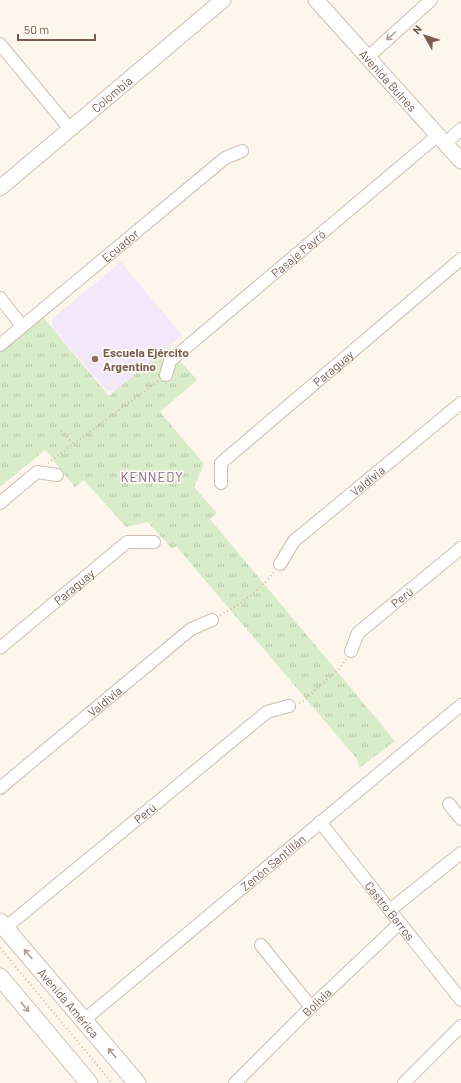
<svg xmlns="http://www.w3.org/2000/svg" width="461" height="1083" viewBox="0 0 461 1083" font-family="Barlow,sans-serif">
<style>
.education{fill:#f3e8fa}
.park{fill:url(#park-tufts)}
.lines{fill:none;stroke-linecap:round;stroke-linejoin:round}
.minor-casing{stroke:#d1beb0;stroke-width:14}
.tertiary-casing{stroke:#d1beb0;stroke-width:17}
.secondary-casing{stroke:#d6c0b0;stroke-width:19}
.path{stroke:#d9b8a5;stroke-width:2;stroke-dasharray:1 3;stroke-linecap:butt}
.minor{stroke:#fff;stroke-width:12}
.tertiary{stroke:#fff;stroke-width:15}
.secondary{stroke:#fff;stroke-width:17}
.oneway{stroke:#af9d94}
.education-dot{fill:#8d6e63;stroke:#fffaf3;stroke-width:1.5}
.labels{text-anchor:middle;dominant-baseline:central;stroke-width:3.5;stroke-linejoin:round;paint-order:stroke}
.street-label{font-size:12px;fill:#7a5c4d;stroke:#fffaf3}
.education-label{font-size:12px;font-weight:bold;fill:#785e54;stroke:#fffaf3;text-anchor:start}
.neighbourhood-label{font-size:13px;letter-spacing:1px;fill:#846695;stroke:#fffaf3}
</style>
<defs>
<pattern id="park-tufts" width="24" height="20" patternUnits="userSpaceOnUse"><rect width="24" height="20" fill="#d8ecc9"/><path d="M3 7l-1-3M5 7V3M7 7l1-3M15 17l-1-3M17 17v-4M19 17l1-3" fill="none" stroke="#b4c2a5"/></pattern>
</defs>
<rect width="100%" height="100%" fill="#fdf6ec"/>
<!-- education -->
<path class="education" d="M 121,262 L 182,335 L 117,391 L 106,390 L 53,328 L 52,319 Z"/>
<!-- park -->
<path class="park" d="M 42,316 L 109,396 L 168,347 L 197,380 L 160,412 L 204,464 L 194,487 L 217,513 L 210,519 L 395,741 L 359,768 L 357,759 L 176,546 L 172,549 L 148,522 L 126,527 L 84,480 L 75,487 L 45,450 L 0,487 L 0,352 Z"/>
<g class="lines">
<!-- minor casing -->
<g class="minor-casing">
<g id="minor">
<path d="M 0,44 L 70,129"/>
<path d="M 367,58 L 431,0"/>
<path d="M 445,144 L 461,129"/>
<path d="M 0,298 L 22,326"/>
<path id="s1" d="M 0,345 L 225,158 L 242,151"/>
<path id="s2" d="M 166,375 L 170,361 L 438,135"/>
<path id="s3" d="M 221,483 L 221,463 L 461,259"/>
<path d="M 0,503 L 37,472 L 57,475"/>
<path id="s4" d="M 280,564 L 294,541 L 461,403"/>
<path id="s5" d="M 0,648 L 127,542 L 154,542"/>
<path id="s6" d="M 351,651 L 358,633 L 461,548"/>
<path id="s7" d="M 0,788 L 191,629 L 212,620"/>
<path d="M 449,804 L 461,819"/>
<path id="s8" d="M 320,822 L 461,1000"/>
<path d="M 390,910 L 461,853"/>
<path id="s9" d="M 5,928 L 267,712 L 289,706"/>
<path d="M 261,945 L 311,1007"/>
<path id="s10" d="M 84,1020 L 461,705"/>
<path id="s11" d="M 235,1083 L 311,1007 L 400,923"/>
<path d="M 404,1083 L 461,1026"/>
</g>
</g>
<!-- tertiary casing -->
<g class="tertiary-casing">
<g id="tertiary">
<path id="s12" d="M 316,0 L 461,161"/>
<path id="s13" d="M 0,188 L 223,0"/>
</g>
</g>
<!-- secondary casing -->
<g class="secondary-casing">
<g id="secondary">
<path id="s14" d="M 0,922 L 137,1083"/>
<path d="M 0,977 L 89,1083"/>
</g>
</g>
<!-- path -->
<g class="path">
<path d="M 61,431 L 73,443"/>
<path d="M 48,463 L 158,381"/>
<path d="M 220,615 C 240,605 260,590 274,572"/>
<path d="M 299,703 L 303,701 L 340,668 L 346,659"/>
<path d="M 0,948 L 112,1083"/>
</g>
<!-- minor -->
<use href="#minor" class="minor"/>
<!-- tertiary -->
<use href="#tertiary" class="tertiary"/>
<!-- secondary -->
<use href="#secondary" class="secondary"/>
</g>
<!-- one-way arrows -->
<defs><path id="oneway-shaft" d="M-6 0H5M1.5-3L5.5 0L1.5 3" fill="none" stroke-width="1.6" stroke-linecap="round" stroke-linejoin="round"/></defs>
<g class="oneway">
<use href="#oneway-shaft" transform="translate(391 36) rotate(138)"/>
<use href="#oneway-shaft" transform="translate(28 954) rotate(-130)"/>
<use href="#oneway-shaft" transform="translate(25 1007) rotate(50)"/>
<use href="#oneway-shaft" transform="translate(112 1053) rotate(-130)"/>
</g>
<!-- markers -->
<circle class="education-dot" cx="95" cy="359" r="4"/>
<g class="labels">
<!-- street labels -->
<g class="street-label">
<text stroke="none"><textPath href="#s12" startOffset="108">Avenida Bulnes</textPath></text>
<text stroke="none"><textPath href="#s13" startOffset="146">Colombia</textPath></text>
<text stroke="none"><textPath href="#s1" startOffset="156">Ecuador</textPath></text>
<text stroke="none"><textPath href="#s2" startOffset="182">Pasaje Payró</textPath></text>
<text stroke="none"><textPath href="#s3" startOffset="167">Paraguay</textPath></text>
<text stroke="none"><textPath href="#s4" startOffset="122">Valdivia</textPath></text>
<text stroke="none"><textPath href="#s5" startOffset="96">Paraguay</textPath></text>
<text stroke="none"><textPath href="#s6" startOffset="76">Perú</textPath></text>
<text stroke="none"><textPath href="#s7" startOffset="136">Valdivia</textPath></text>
<text stroke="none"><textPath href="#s9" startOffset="181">Perú</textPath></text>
<text stroke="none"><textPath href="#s10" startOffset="246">Zenón Santillán</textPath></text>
<text stroke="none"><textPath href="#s8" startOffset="113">Castro Barros</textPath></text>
<text stroke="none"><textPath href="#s14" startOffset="106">Avenida América</textPath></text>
<text stroke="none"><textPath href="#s11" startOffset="115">Bolivia</textPath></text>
</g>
<!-- education labels -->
<g class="education-label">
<text x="103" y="352">Escuela Ejército<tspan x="103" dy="14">Argentino</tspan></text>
</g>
<!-- neighbourhood labels -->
<g class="neighbourhood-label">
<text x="152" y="477">KENNEDY</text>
</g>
</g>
<!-- north arrow -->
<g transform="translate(425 36) rotate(309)" stroke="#fffaf3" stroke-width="3" paint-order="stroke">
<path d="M0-3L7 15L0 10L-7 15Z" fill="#7a5c4d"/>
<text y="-6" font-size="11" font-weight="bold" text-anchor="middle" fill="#7a5c4d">N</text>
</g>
<!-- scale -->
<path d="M18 34v6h77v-6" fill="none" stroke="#7a5c4d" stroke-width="2"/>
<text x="24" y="34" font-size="12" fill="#7a5c4d" stroke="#fffaf3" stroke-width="3" paint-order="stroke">50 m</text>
</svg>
